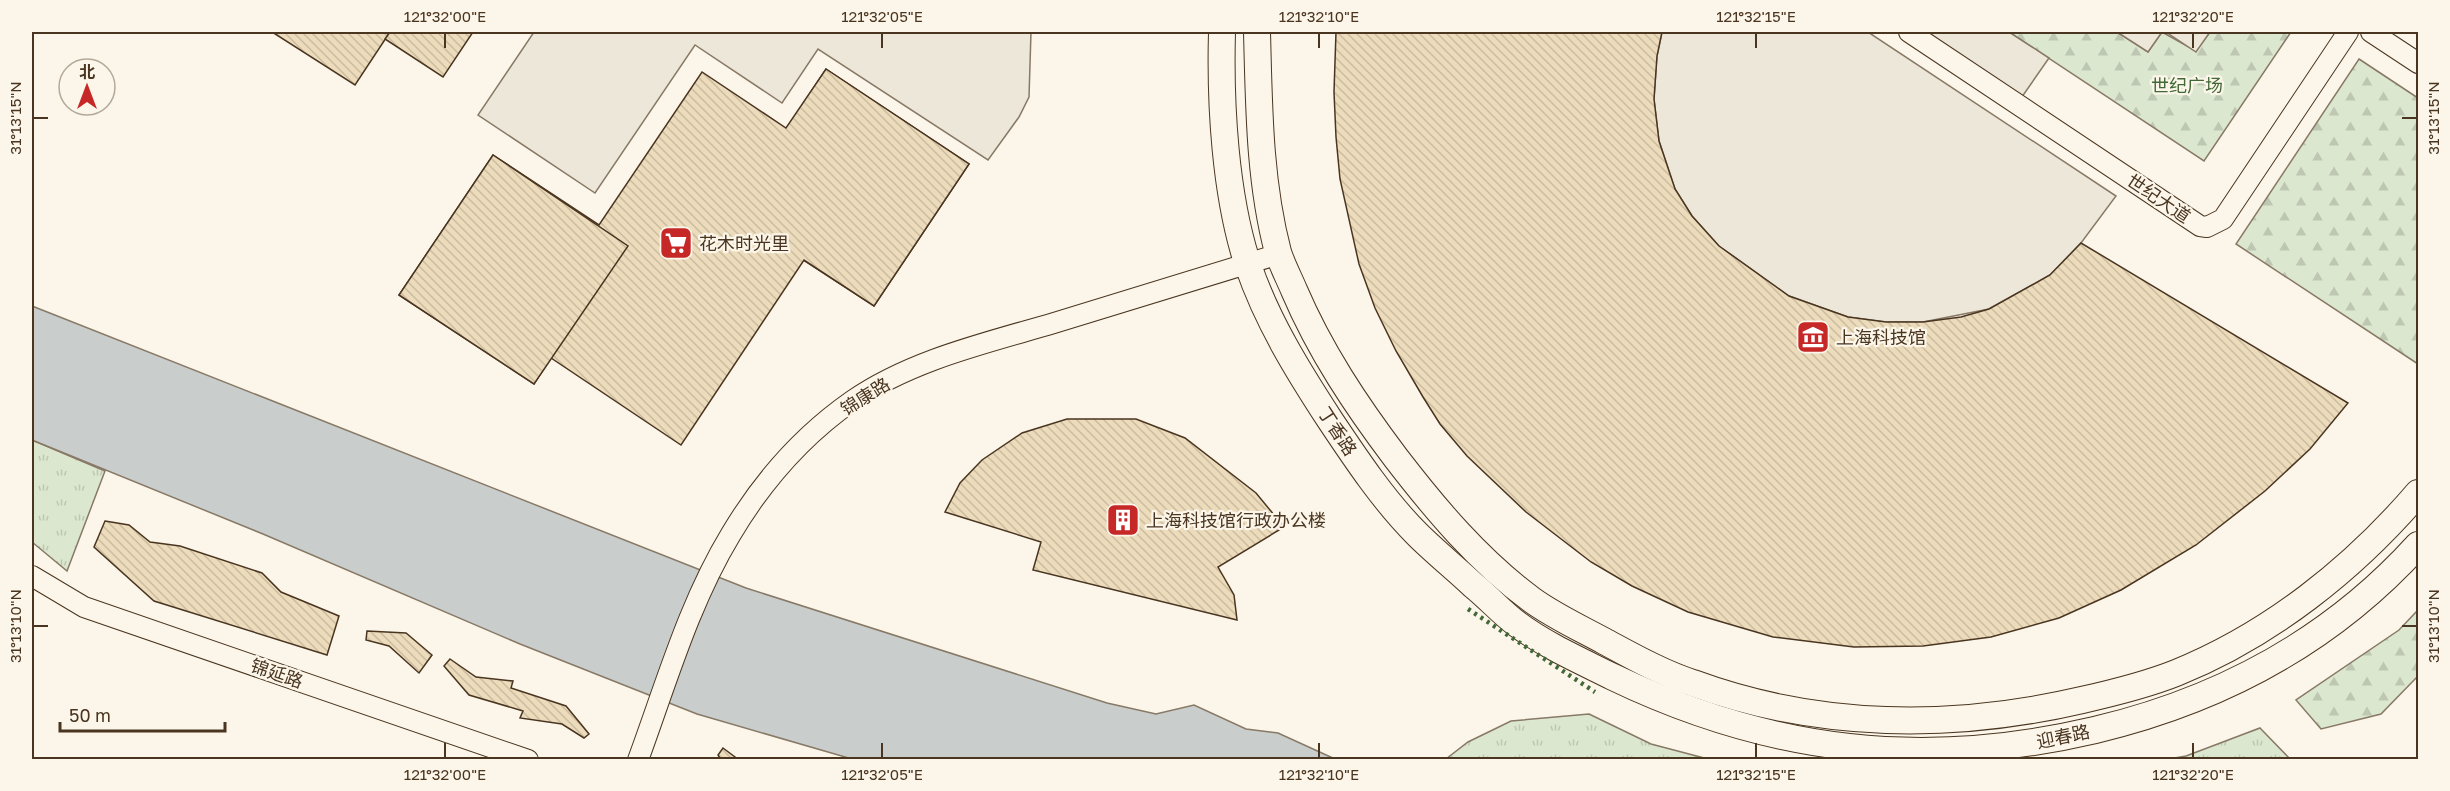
<svg xmlns="http://www.w3.org/2000/svg" width="2450" height="791" viewBox="0 0 2450 791" font-family="'Golos Text','Noto Sans SC',sans-serif">
<style>
.grass{fill:url(#grass-tufts);stroke:#887966;stroke-width:1.5}
.forest{fill:url(#forest-firs);stroke:#887966;stroke-width:1.5}
.parking{fill:#ede7d9;stroke:#887966;stroke-width:1.5}
.water{fill:#c9cecd;stroke:#887966;stroke-width:1.5}
.building{fill:url(#building-back-hatch);stroke:#4a3520;stroke-width:1.5}
.lines{fill:none;stroke-linecap:round;stroke-linejoin:round}
.minor-casing{stroke:#4a3520;stroke-width:22}
.tertiary-casing{stroke:#4a3520;stroke-width:28}
.minor{stroke:#fbf6e9;stroke-width:20}
.tertiary{stroke:#fbf6e9;stroke-width:26}
.hedge{stroke:#436837;stroke-width:4.5;stroke-dasharray:3 4.5;stroke-linecap:butt}
.ticks{fill:none;stroke:#4a3520;stroke-width:2}
.labels{text-anchor:middle;dominant-baseline:central;stroke-width:4.5;stroke-linejoin:round;paint-order:stroke}
.park-label{font-size:18px;fill:#436837;stroke:#fbf6e9}
.street-label{font-size:18px;fill:#4a3520;stroke:#fbf6e9}
.poi-label{font-size:18px;fill:#4a3520;stroke:#fbf6e9;text-anchor:start}
.neatline{fill:none;stroke:#4a3520;stroke-width:2}
.ticks-label{font-size:15px;text-anchor:middle;fill:#4a3520}
</style>
<defs>
<pattern id="grass-tufts" width="24" height="20" patternUnits="userSpaceOnUse" patternTransform="scale(1.5)"><rect width="24" height="20" fill="#dce7d0"/><path d="M3 7l-1-3M5 7V3M7 7l1-3M15 17l-1-3M17 17v-4M19 17l1-3" fill="none" stroke="#bec7b2"/></pattern>
<pattern id="forest-firs" width="22" height="20" patternUnits="userSpaceOnUse" patternTransform="scale(1.5)"><rect width="22" height="20" fill="#dce7d0"/><path d="M5 1l3.5 6h-7zM16 11l3.5 6h-7z" fill="#bec7b2"/></pattern>
<pattern id="building-back-hatch" width="6" height="6" patternUnits="userSpaceOnUse" patternTransform="scale(1.5)"><rect width="6" height="6" fill="#ecdcbc"/><path d="M-1 5l2 2M0 0l6 6M5-1l2 2" fill="none" stroke="#ccbda1"/></pattern>
</defs>
<rect width="100%" height="100%" fill="#fbf6e9"/>
<!-- grass -->
<g class="grass">
<path d="M 32,440 L 105,471 L 67,571 L 32,542 Z"/>
<path d="M 1589,714 L 1651,744 L 1708,759 L 1446,759 L 1468,742 L 1511,721 Z"/>
<path d="M 2260,728 L 2290,759 L 2169,759 L 2186,756 Z"/>
</g>
<!-- forest -->
<g class="forest">
<path d="M 2009,32 L 2117,32 L 2148,52 L 2162,32 L 2196,51 L 2210,32 L 2291,32 L 2204,161 Z"/>
<path d="M 2359,59 L 2418,98 L 2418,364 L 2236,244 Z"/>
<path d="M 2418,610 L 2418,676 L 2381,714 L 2321,729 L 2296,700 L 2399,630 Z"/>
</g>
<!-- parking -->
<g class="parking">
<path d="M 534,32 L 1031,32 L 1029,97 L 1019,117 L 988,160 L 818,49 L 782,103 L 695,45 L 595,193 L 478,115 Z"/>
<path d="M 1662,32 L 1868,32 L 2116,196 L 2081,243 L 2050,275 L 1989,309 L 1923,322 L 1886,322 L 1848,317 L 1789,296 L 1719,246 L 1692,216 L 1675,189 L 1659,141 L 1654,99 L 1657,56 Z"/>
<path d="M 1909,32 L 2009,32 L 2049,58 L 2017,104 Z"/>
<path d="M 2117,32 L 2162,32 L 2148,52 Z"/>
<path d="M 2166,32 L 2210,32 L 2196,52 Z"/>
</g>
<!-- water -->
<path class="water" d="M 32,306 L 746,588 L 1107,703 L 1156,714 L 1194,705 L 1246,729 L 1278,733 L 1335,759 L 852,759 L 697,714 L 520,644 L 263,534 L 32,440 Z"/>
<!-- building -->
<g class="building">
<path d="M 272,32 L 390,32 L 355,85 Z"/>
<path d="M 390,32 L 473,32 L 443,77 L 385,39 Z"/>
<path d="M 1336,32 L 1662,32 L 1657,56 L 1654,99 L 1659,141 L 1675,189 L 1692,216 L 1719,246 L 1789,296 L 1848,317 L 1886,322 L 1923,322 L 1961,317 L 1989,309 L 2050,275 L 2081,243 L 2348,403 L 2310,449 L 2265,491 L 2196,545 L 2121,590 L 2059,618 L 1991,637 L 1923,646 L 1854,647 L 1773,637 L 1688,612 L 1632,586 L 1591,562 L 1526,512 L 1467,456 L 1440,424 L 1423,397 L 1396,351 L 1375,308 L 1359,264 L 1340,179 L 1336,137 L 1334,92 Z"/>
<path d="M 826,69 L 969,164 L 874,306 L 731,213 Z"/>
<path d="M 826,69 L 969,164 L 874,306 L 804,260 L 681,445 L 551,358 L 534,384 L 399,295 L 493,155 L 599,225 L 702,72 L 786,128 Z"/>
<path d="M 493,155 L 628,246 L 534,384 L 399,295 Z"/>
<path d="M 1067,419 L 1136,419 L 1185,438 L 1256,493 L 1284,527 L 1218,567 L 1234,595 L 1237,620 L 1033,570 L 1041,542 L 945,512 L 960,483 L 982,460 L 1022,433 Z"/>
<path d="M 105,521 L 129,525 L 150,542 L 180,546 L 262,573 L 281,592 L 339,616 L 327,655 L 154,601 L 94,547 Z"/>
<path d="M 367,631 L 406,633 L 432,655 L 419,673 L 389,646 L 366,640 Z"/>
<path d="M 450,659 L 476,677 L 513,681 L 511,688 L 566,706 L 589,734 L 584,738 L 562,724 L 520,718 L 523,711 L 469,695 L 444,666 Z"/>
<path d="M 723,748 L 739,760 L 721,760 L 718,755 Z"/>
</g>
<g class="lines">
<!-- minor casing -->
<g class="minor-casing">
<g id="minor">
<path d="M 1909,32 L 2200,226 L 2207,227 L 2223,219 L 2348,32"/>
<path d="M 2371,32 L 2418,63"/>
<path d="M 32,576 L 84,607 L 528,760"/>
<path d="M 638,760 C 666,684 689,603 731,534 C 762,482 802,436 852,401 C 911,360 986,343 1054,323 C 1129,300 1204,277 1279,254"/>
</g>
</g>
<!-- tertiary casing -->
<g class="tertiary-casing">
<g id="tertiary">
<path d="M 1222,32 C 1220,104 1225,195 1248,265 C 1267,321 1298,371 1330,420 C 1356,459 1384,501 1417,534 C 1435,552 1455,568 1473,585 C 1488,597 1501,612 1517,624 C 1545,645 1581,661 1613,677 C 1771,753 1924,770 2095,730 C 2221,700 2331,641 2418,545"/>
<path d="M 1257,32 C 1259,105 1259,180 1278,252 C 1282,265 1289,278 1294,290 C 1320,351 1356,405 1396,458 C 1436,510 1479,561 1532,600 C 1554,616 1580,628 1604,641 C 1632,656 1662,673 1693,683 C 1818,729 1953,730 2082,700 C 2113,693 2146,685 2176,673 C 2270,635 2353,569 2418,493"/>
</g>
</g>
<!-- minor -->
<use href="#minor" class="minor"/>
<!-- tertiary -->
<use href="#tertiary" class="tertiary"/>
<!-- hedge -->
<path class="hedge" d="M 1468,609 L 1595,692"/>
</g>
<!-- ticks -->
<path class="ticks" d="M 445,33 L 445,48M 882,33 L 882,48M 1319,33 L 1319,48M 1756,33 L 1756,48M 2193,33 L 2193,48M 33,118 L 48,118M 2402,118 L 2417,118M 33,626 L 48,626M 2402,626 L 2417,626M 445,743 L 445,758M 882,743 L 882,758M 1319,743 L 1319,758M 1756,743 L 1756,758M 2193,743 L 2193,758"/>
<!-- icons -->
<defs>
<g id="supermarket-square" transform="scale(1.725)"><rect x="-9" y="-9" width="18" height="18" rx="4" fill="#c62828" stroke="#fbf6e9"/><path d="M-6-5.5h2.5l.6 2H6L4.5 2H-2.5L-4.4-4H-6ZM-1.5 3.2a1.3 1.3 0 1 0 .1 0ZM3 3.2a1.3 1.3 0 1 0 .1 0Z" fill="#fff"/></g>
<g id="museum-square" transform="scale(1.725)"><rect x="-9" y="-9" width="18" height="18" rx="4" fill="#c62828" stroke="#fbf6e9"/><path d="M0-6L6-3V-2H-6V-3ZM-5-1h2V3h-2ZM-1-1h2V3h-2ZM3-1h2V3H3ZM-6 4H6V6H-6Z" fill="#fff"/></g>
<g id="building-square" transform="scale(1.725)"><rect x="-9" y="-9" width="18" height="18" rx="4" fill="#c62828" stroke="#fbf6e9"/><path d="M-4-6H4V6H1V3H-1V6H-4ZM-2.5-4.3h1.7v1.8h-1.7ZM.8-4.3h1.7v1.8H.8ZM-2.5-1h1.7V.8h-1.7ZM.8-1h1.7V.8H.8Z" fill="#fff"/></g>
</defs>
<g fill-rule="evenodd">
<use href="#supermarket-square" x="676" y="243"/>
<use href="#museum-square" x="1813" y="337"/>
<use href="#building-square" x="1123" y="520"/>
</g>
<g class="labels">
<!-- park labels -->
<g class="park-label">
<text x="2187" y="85">世纪广场</text>
</g>
<!-- street labels -->
<g class="street-label">
<text transform="translate(2159 198) rotate(34)">世纪大道</text>
<text transform="translate(865 396) rotate(-32)">锦康路</text>
<text transform="translate(1338 431) rotate(57)">丁香路</text>
<text transform="translate(277 673) rotate(19)">锦延路</text>
<text transform="translate(2063 736) rotate(-12)">迎春路</text>
</g>
<!-- poi labels -->
<g class="poi-label">
<text x="699" y="243">花木时光里</text>
<text x="1836" y="337">上海科技馆</text>
<text x="1146" y="520">上海科技馆行政办公楼</text>
</g>
</g>
<!-- border -->
<rect width="2450" height="791" fill="none" stroke="#fbf6e9" stroke-width="66"/>
<!-- north arrow -->
<g transform="translate(87 87)"><circle r="28" fill="#fbf6e9" stroke="#b4a999" stroke-width="1.5"/>
<path d="M0-4.5L10 22L0 15L-10 22Z" fill="#c62828"/>
<text y="-9" font-size="16" font-weight="bold" text-anchor="middle" fill="#4a3520">北</text>
</g>
<!-- scale -->
<path d="M60 722v9h165v-9" fill="none" stroke="#4a3520" stroke-width="3"/>
<text x="69" y="722" font-size="18" fill="#4a3520" stroke="#fbf6e9" stroke-width="4.5" paint-order="stroke">50 m</text>
<rect x="33" y="33" width="2384" height="725" class="neatline"/>
<g class="ticks-label">
<text x="445" y="22">121°32'00"E</text>
<text x="882" y="22">121°32'05"E</text>
<text x="1319" y="22">121°32'10"E</text>
<text x="1756" y="22">121°32'15"E</text>
<text x="2193" y="22">121°32'20"E</text>
<text transform="translate(16 118) rotate(-90)" y="5">31°13'15"N</text>
<text transform="translate(2434 118) rotate(-90)" y="5">31°13'15"N</text>
<text transform="translate(16 626) rotate(-90)" y="5">31°13'10"N</text>
<text transform="translate(2434 626) rotate(-90)" y="5">31°13'10"N</text>
<text x="445" y="780">121°32'00"E</text>
<text x="882" y="780">121°32'05"E</text>
<text x="1319" y="780">121°32'10"E</text>
<text x="1756" y="780">121°32'15"E</text>
<text x="2193" y="780">121°32'20"E</text>
</g>
</svg>
